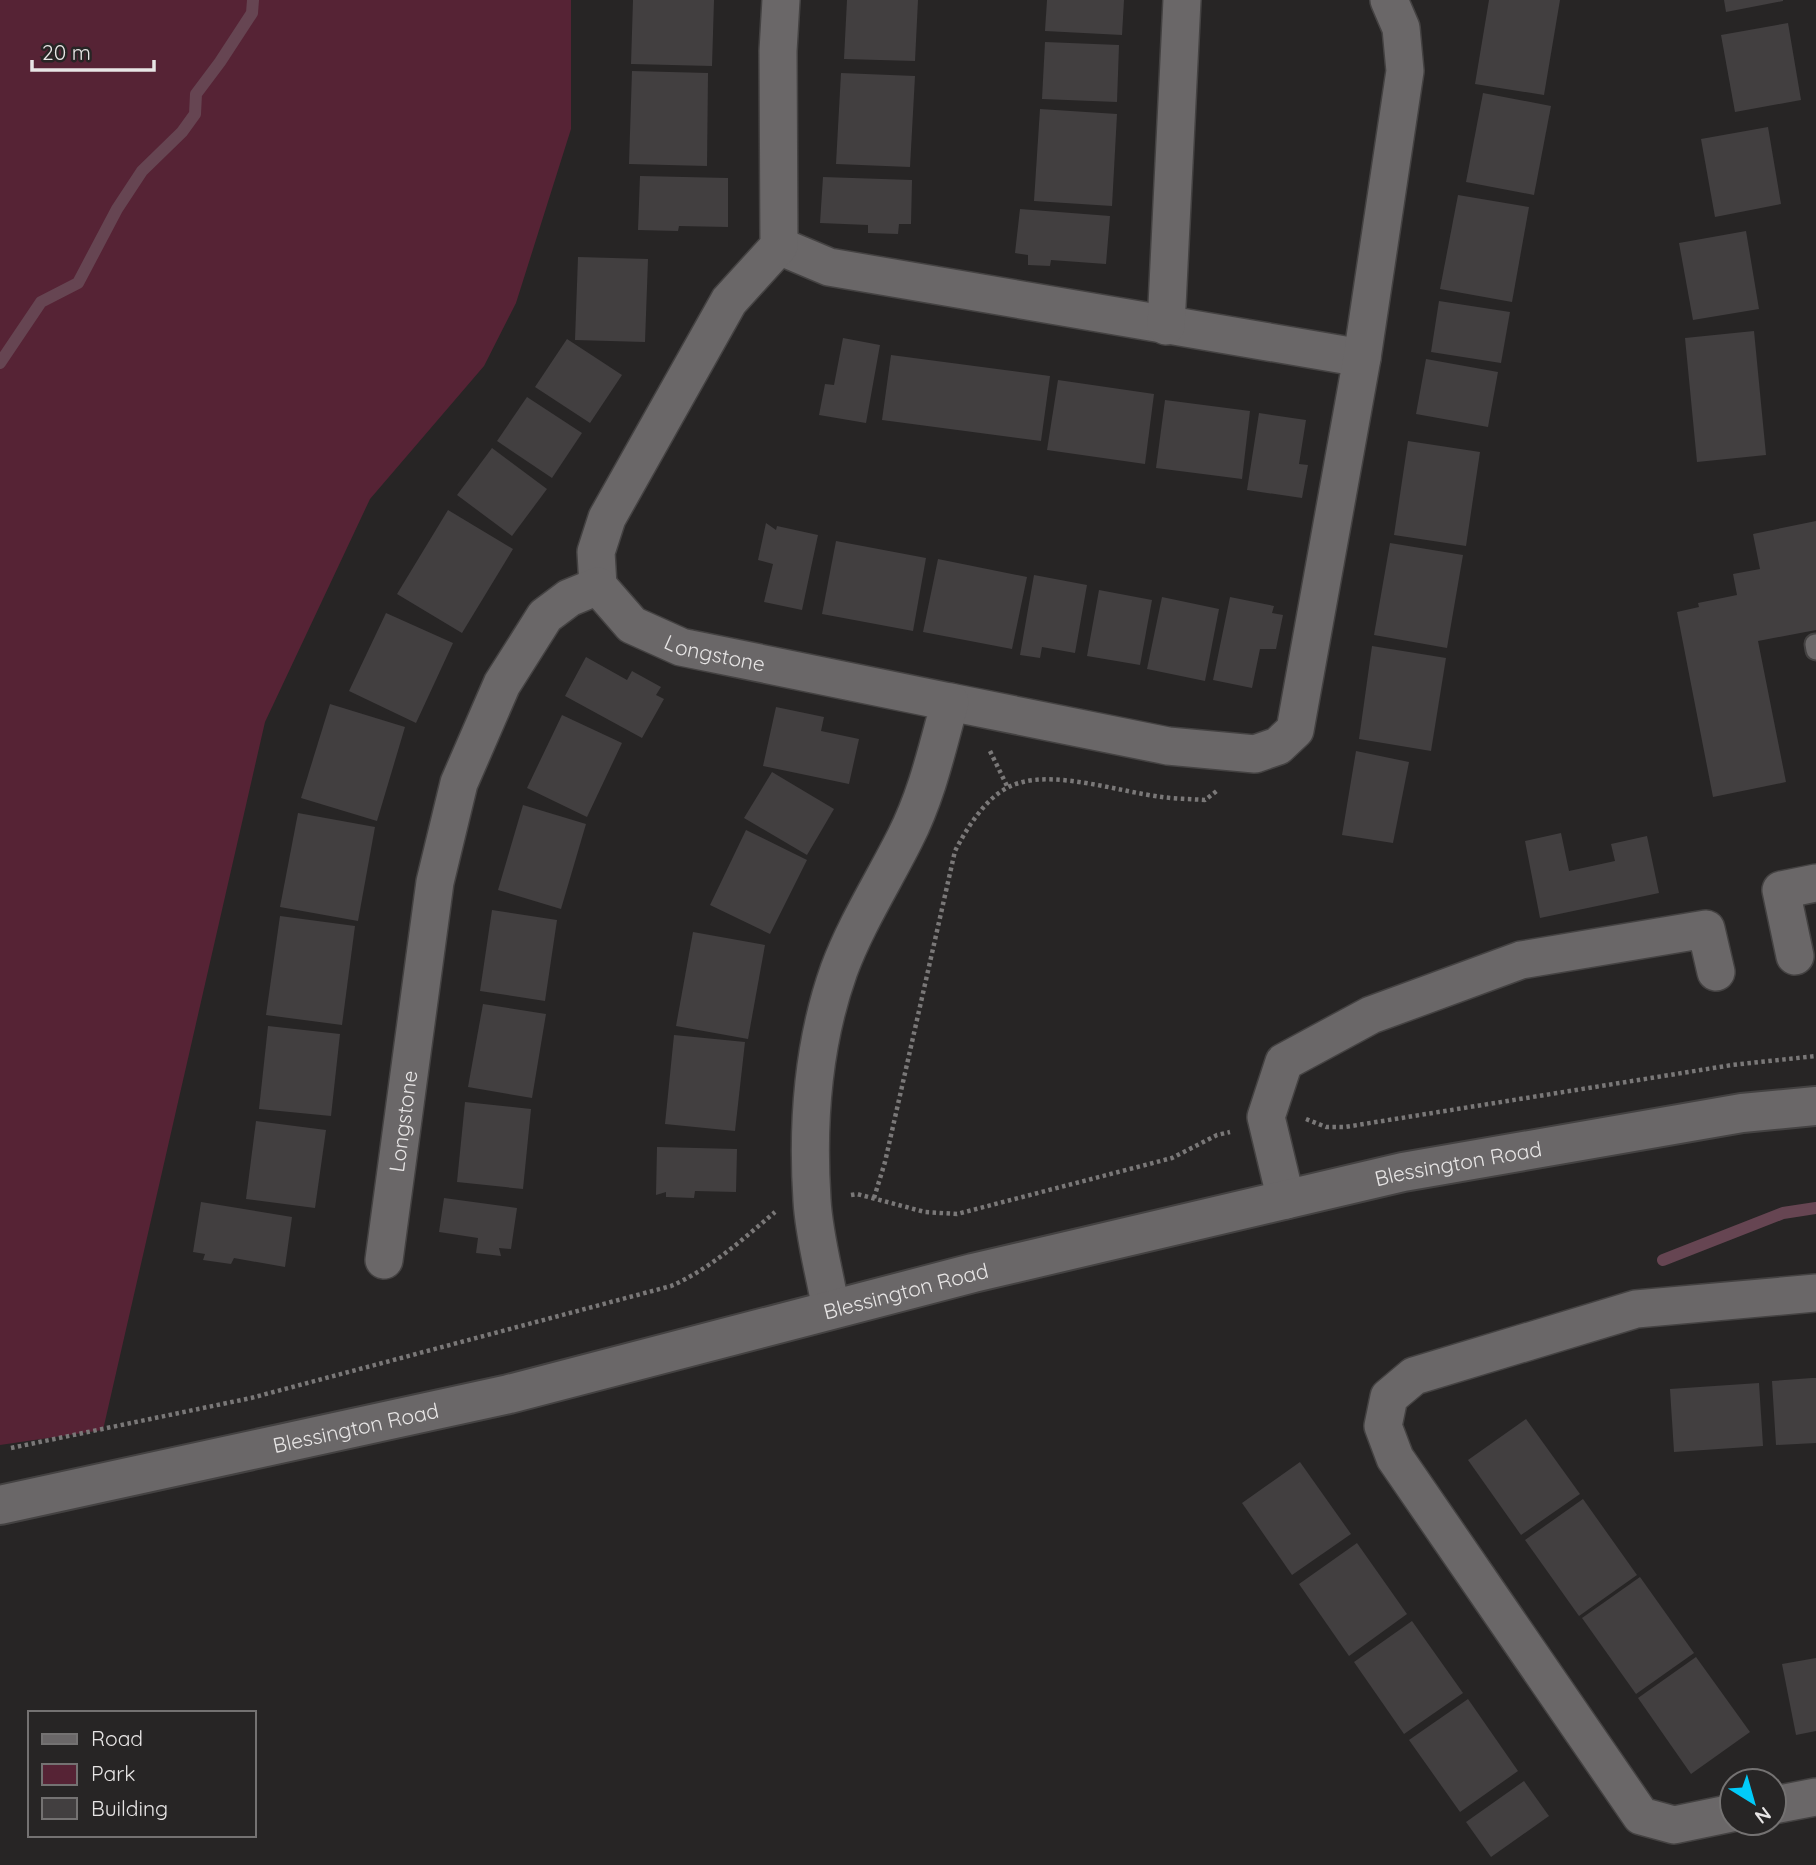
<svg xmlns="http://www.w3.org/2000/svg" width="1816" height="1865" viewBox="0 0 1816 1865" font-family="Quicksand,sans-serif">
<style>
.green{fill:#562335}
.lines{fill:none;stroke-linecap:round;stroke-linejoin:round}
.stream{stroke:#664552;stroke-width:12}
.building{fill:#423f40}
.lane-casing{stroke:#444242;stroke-width:23}
.street-casing{stroke:#444242;stroke-width:40}
.secondary-casing{stroke:#444242;stroke-width:42}
.path{stroke:#7a7878;stroke-width:4.5;stroke-dasharray:3.5 3.5;stroke-linecap:butt}
.lane{stroke:#6a6768;stroke-width:19}
.street{stroke:#6a6768;stroke-width:37}
.secondary{stroke:#6a6768;stroke-width:38}
.labels{text-anchor:middle;dominant-baseline:central;stroke-width:5;stroke-linejoin:round;paint-order:stroke}
.street-label{font-size:21px;fill:#e7e5e5;stroke:#272525}
</style>
<rect width="100%" height="100%" fill="#272525"/>
<!-- green -->
<path class="green" d="M 0,0 L 571,0 L 571,129 L 516,303 L 484,366 L 370,499 L 265,722 L 103,1430 L 0,1445 Z"/>
<g class="lines">
<!-- stream -->
<g class="stream">
<path d="M 0,363 L 41,302 L 78,283 L 117,209 L 142,171 L 182,132 L 195,114 L 196,94 L 220,62 L 252,13 L 253,0"/>
<path d="M 1663,1260 L 1783,1213 L 1816,1208"/>
</g>
</g>
<!-- building -->
<g class="building">
<path d="M 633,0 L 714,0 L 712,66 L 631,64 Z"/>
<path d="M 847,0 L 918,0 L 915,61 L 844,59 Z"/>
<path d="M 1047,0 L 1124,0 L 1122,35 L 1045,31 Z"/>
<path d="M 1489,0 L 1560,0 L 1544,95 L 1475,84 Z"/>
<path d="M 1724,0 L 1783,0 L 1783,1 L 1726,12 Z"/>
<path d="M 1788,23 L 1801,100 L 1735,112 L 1721,35 Z"/>
<path d="M 1045,42 L 1119,45 L 1117,102 L 1042,99 Z"/>
<path d="M 632,71 L 708,73 L 707,166 L 629,164 Z"/>
<path d="M 841,73 L 915,76 L 910,167 L 836,164 Z"/>
<path d="M 1483,93 L 1551,106 L 1534,195 L 1466,182 Z"/>
<path d="M 1040,109 L 1117,114 L 1112,206 L 1034,201 Z"/>
<path d="M 1768,127 L 1781,204 L 1715,217 L 1701,139 Z"/>
<path d="M 640,176 L 728,178 L 728,227 L 679,226 L 678,231 L 638,230 Z"/>
<path d="M 823,177 L 912,180 L 911,224 L 899,224 L 898,234 L 868,233 L 868,225 L 820,223 Z"/>
<path d="M 1458,195 L 1529,207 L 1512,302 L 1440,289 Z"/>
<path d="M 1020,209 L 1110,216 L 1106,264 L 1051,260 L 1050,266 L 1028,265 L 1028,255 L 1015,253 Z"/>
<path d="M 1746,231 L 1759,309 L 1693,320 L 1679,243 Z"/>
<path d="M 578,257 L 648,259 L 645,342 L 575,340 Z"/>
<path d="M 1439,301 L 1510,312 L 1501,363 L 1431,352 Z"/>
<path d="M 1754,331 L 1766,455 L 1697,462 L 1685,338 Z"/>
<path d="M 843,338 L 880,345 L 866,423 L 819,415 L 825,384 L 834,385 Z"/>
<path d="M 567,339 L 622,375 L 590,423 L 535,387 Z"/>
<path d="M 891,355 L 1050,376 L 1041,441 L 882,420 Z"/>
<path d="M 1426,359 L 1498,372 L 1488,427 L 1416,414 Z"/>
<path d="M 1058,380 L 1154,394 L 1145,464 L 1047,450 Z"/>
<path d="M 527,397 L 582,433 L 552,478 L 497,441 Z"/>
<path d="M 1165,400 L 1250,411 L 1242,479 L 1156,468 Z"/>
<path d="M 1259,413 L 1306,420 L 1299,464 L 1308,465 L 1302,498 L 1247,490 Z"/>
<path d="M 1408,441 L 1480,452 L 1466,546 L 1394,535 Z"/>
<path d="M 492,448 L 547,489 L 512,536 L 457,495 Z"/>
<path d="M 448,510 L 513,549 L 462,633 L 397,594 Z"/>
<path d="M 1816,521 L 1816,630 L 1758,641 L 1786,782 L 1713,797 L 1677,612 L 1699,607 L 1698,603 L 1737,595 L 1733,574 L 1760,569 L 1753,534 Z"/>
<path d="M 766,523 L 776,530 L 777,526 L 818,535 L 802,610 L 764,602 L 773,564 L 758,560 Z"/>
<path d="M 836,541 L 926,558 L 913,631 L 822,614 Z"/>
<path d="M 1390,543 L 1463,555 L 1447,648 L 1374,635 Z"/>
<path d="M 938,559 L 1027,577 L 1012,649 L 923,632 Z"/>
<path d="M 1034,575 L 1087,585 L 1075,653 L 1042,647 L 1040,658 L 1020,655 Z"/>
<path d="M 1099,590 L 1152,600 L 1140,665 L 1087,656 Z"/>
<path d="M 1162,597 L 1219,609 L 1205,681 L 1147,669 Z"/>
<path d="M 1230,597 L 1274,606 L 1272,613 L 1283,615 L 1276,649 L 1260,649 L 1252,688 L 1213,680 Z"/>
<path d="M 386,613 L 453,643 L 416,723 L 349,691 Z"/>
<path d="M 1372,646 L 1446,658 L 1431,751 L 1359,739 Z"/>
<path d="M 586,657 L 627,680 L 632,671 L 661,687 L 656,695 L 664,699 L 642,738 L 565,696 Z"/>
<path d="M 330,704 L 405,727 L 377,821 L 301,798 Z"/>
<path d="M 776,707 L 824,717 L 821,731 L 859,739 L 849,784 L 763,766 Z"/>
<path d="M 562,715 L 622,743 L 587,817 L 527,788 Z"/>
<path d="M 1356,751 L 1409,762 L 1393,843 L 1342,835 Z"/>
<path d="M 772,772 L 834,809 L 807,855 L 744,818 Z"/>
<path d="M 523,805 L 586,824 L 561,909 L 498,890 Z"/>
<path d="M 298,813 L 375,827 L 358,921 L 280,907 Z"/>
<path d="M 746,830 L 807,860 L 770,934 L 710,905 Z"/>
<path d="M 1561,833 L 1569,871 L 1615,861 L 1611,844 L 1647,836 L 1659,893 L 1540,918 L 1525,841 Z"/>
<path d="M 492,910 L 557,920 L 545,1001 L 480,991 Z"/>
<path d="M 280,916 L 355,926 L 342,1025 L 266,1015 Z"/>
<path d="M 693,932 L 765,945 L 748,1039 L 676,1026 Z"/>
<path d="M 483,1004 L 546,1014 L 532,1098 L 468,1087 Z"/>
<path d="M 268,1026 L 340,1034 L 331,1116 L 259,1109 Z"/>
<path d="M 674,1035 L 745,1042 L 735,1131 L 665,1124 Z"/>
<path d="M 465,1102 L 531,1109 L 523,1189 L 457,1182 Z"/>
<path d="M 256,1121 L 326,1130 L 315,1208 L 246,1199 Z"/>
<path d="M 657,1147 L 737,1149 L 736,1192 L 695,1191 L 694,1198 L 666,1197 L 666,1192 L 656,1195 Z"/>
<path d="M 444,1198 L 517,1208 L 511,1249 L 499,1248 L 501,1256 L 476,1253 L 478,1238 L 439,1232 Z"/>
<path d="M 201,1202 L 292,1217 L 285,1267 L 234,1258 L 231,1264 L 203,1260 L 205,1254 L 193,1252 Z"/>
<path d="M 1812,1378 L 1816,1378 L 1816,1443 L 1776,1445 L 1772,1381 Z"/>
<path d="M 1759,1383 L 1763,1446 L 1674,1452 L 1670,1389 Z"/>
<path d="M 1526,1419 L 1580,1494 L 1521,1535 L 1468,1460 Z"/>
<path d="M 1300,1462 L 1351,1534 L 1292,1575 L 1242,1503 Z"/>
<path d="M 1583,1499 L 1637,1575 L 1579,1616 L 1525,1540 Z"/>
<path d="M 1357,1543 L 1407,1614 L 1349,1656 L 1299,1584 Z"/>
<path d="M 1640,1577 L 1694,1653 L 1636,1694 L 1582,1618 Z"/>
<path d="M 1412,1621 L 1463,1693 L 1404,1734 L 1354,1662 Z"/>
<path d="M 1696,1657 L 1750,1732 L 1691,1774 L 1638,1698 Z"/>
<path d="M 1816,1658 L 1816,1731 L 1796,1735 L 1782,1664 Z"/>
<path d="M 1468,1699 L 1518,1771 L 1460,1812 L 1409,1740 Z"/>
<path d="M 1524,1781 L 1549,1816 L 1491,1857 L 1466,1822 Z"/>
</g>
<g class="lines">
<!-- lane casing -->
<g class="lane-casing">
<path id="lane" d="M 1815,644 L 1816,650"/>
</g>
<!-- street casing -->
<g class="street-casing">
<g id="street">
<path d="M 779,246 L 829,267 L 1362,358"/>
<path d="M 1166,326 L 1182,0"/>
<path d="M 598,586 L 596,552 L 607,518 L 729,301 L 779,246 L 778,51 L 781,0"/>
<path d="M 950,702 L 1168,746 L 1255,754 L 1278,746 L 1295,730 L 1362,358 L 1405,71 L 1401,28 L 1389,0"/>
<path d="M 1795,956 L 1781,890 L 1816,883"/>
<path d="M 1286,1200 L 1266,1117 L 1284,1062 L 1371,1015 L 1521,960 L 1706,929 L 1716,972"/>
<path id="s1" d="M 384,1260 L 435,882 L 459,783 L 502,684 L 545,616 L 569,598 L 598,586 L 632,625 L 681,647 L 950,702 C 937,749 927,795 905,838 C 883,882 856,924 839,970 C 813,1043 807,1123 812,1200 C 814,1237 825,1274 831,1310"/>
<path d="M 1774,1805 L 1816,1797"/>
<path d="M 1732,1813 L 1674,1825 L 1641,1816 L 1395,1458 L 1383,1426 L 1389,1397 L 1414,1376 L 1636,1309 L 1816,1293"/>
</g>
</g>
<!-- secondary casing -->
<g class="secondary-casing">
<g id="secondary">
<path id="s2" d="M 0,1505 L 509,1394 L 973,1273 L 1403,1172 L 1742,1113 L 1816,1106"/>
</g>
</g>
<!-- path -->
<g class="path">
<path d="M 990,751 L 1008,788"/>
<path d="M 1306,1119 L 1326,1127 L 1345,1127 L 1732,1065 L 1816,1056"/>
<path d="M 851,1195 L 857,1194 L 925,1212 L 957,1214 L 1172,1158 L 1217,1135 L 1230,1132"/>
<path d="M 874,1198 L 885,1162 L 955,851 C 968,826 989,791 1019,783 C 1058,771 1121,792 1162,797 C 1176,799 1191,799 1205,800 L 1218,790"/>
<path d="M 11,1448 L 251,1398 L 671,1286 C 710,1269 742,1240 775,1212"/>
</g>
<!-- lane -->
<use href="#lane" class="lane"/>
<!-- street -->
<use href="#street" class="street"/>
<!-- secondary -->
<use href="#secondary" class="secondary"/>
</g>
<g class="labels">
<!-- street labels -->
<g class="street-label">
<text stroke="none"><textPath href="#s1" startOffset="873">Longstone</textPath></text>
<text stroke="none"><textPath href="#s1" startOffset="140">Longstone</textPath></text>
<text stroke="none"><textPath href="#s2" startOffset="1498">Blessington Road</textPath></text>
<text stroke="none"><textPath href="#s2" startOffset="931">Blessington Road</textPath></text>
<text stroke="none"><textPath href="#s2" startOffset="364">Blessington Road</textPath></text>
</g>
</g>
<!-- legend -->
<rect x="28" y="1711" width="228" height="126" fill="#272525" stroke="#747272" stroke-width="2"/>
<rect x="42" y="1734" width="35" height="10" fill="#6a6768" stroke="#747272" stroke-width="2"/>
<text x="91" y="1746" font-size="21" fill="#e7e5e5">Road</text>
<rect x="42" y="1764" width="35" height="21" fill="#562335" stroke="#747272" stroke-width="2"/>
<text x="91" y="1781" font-size="21" fill="#e7e5e5">Park</text>
<rect x="42" y="1798" width="35" height="21" fill="#423f40" stroke="#747272" stroke-width="2"/>
<text x="91" y="1816" font-size="21" fill="#e7e5e5">Building</text>
<!-- north arrow -->
<g transform="translate(1753 1802) rotate(143)"><circle r="33" fill="#272525" stroke="#747272" stroke-width="2"/>
<path d="M0-5L12 26L0 18L-12 26Z" fill="#01cbf9"/>
<text y="-10" font-size="19" font-weight="bold" text-anchor="middle" fill="#e7e5e5">N</text>
</g>
<!-- scale -->
<path d="M32 60v10h122v-10" fill="none" stroke="#e7e5e5" stroke-width="3.5"/>
<text x="42" y="60" font-size="21" fill="#e7e5e5" stroke="#272525" stroke-width="5" paint-order="stroke">20 m</text>
</svg>
